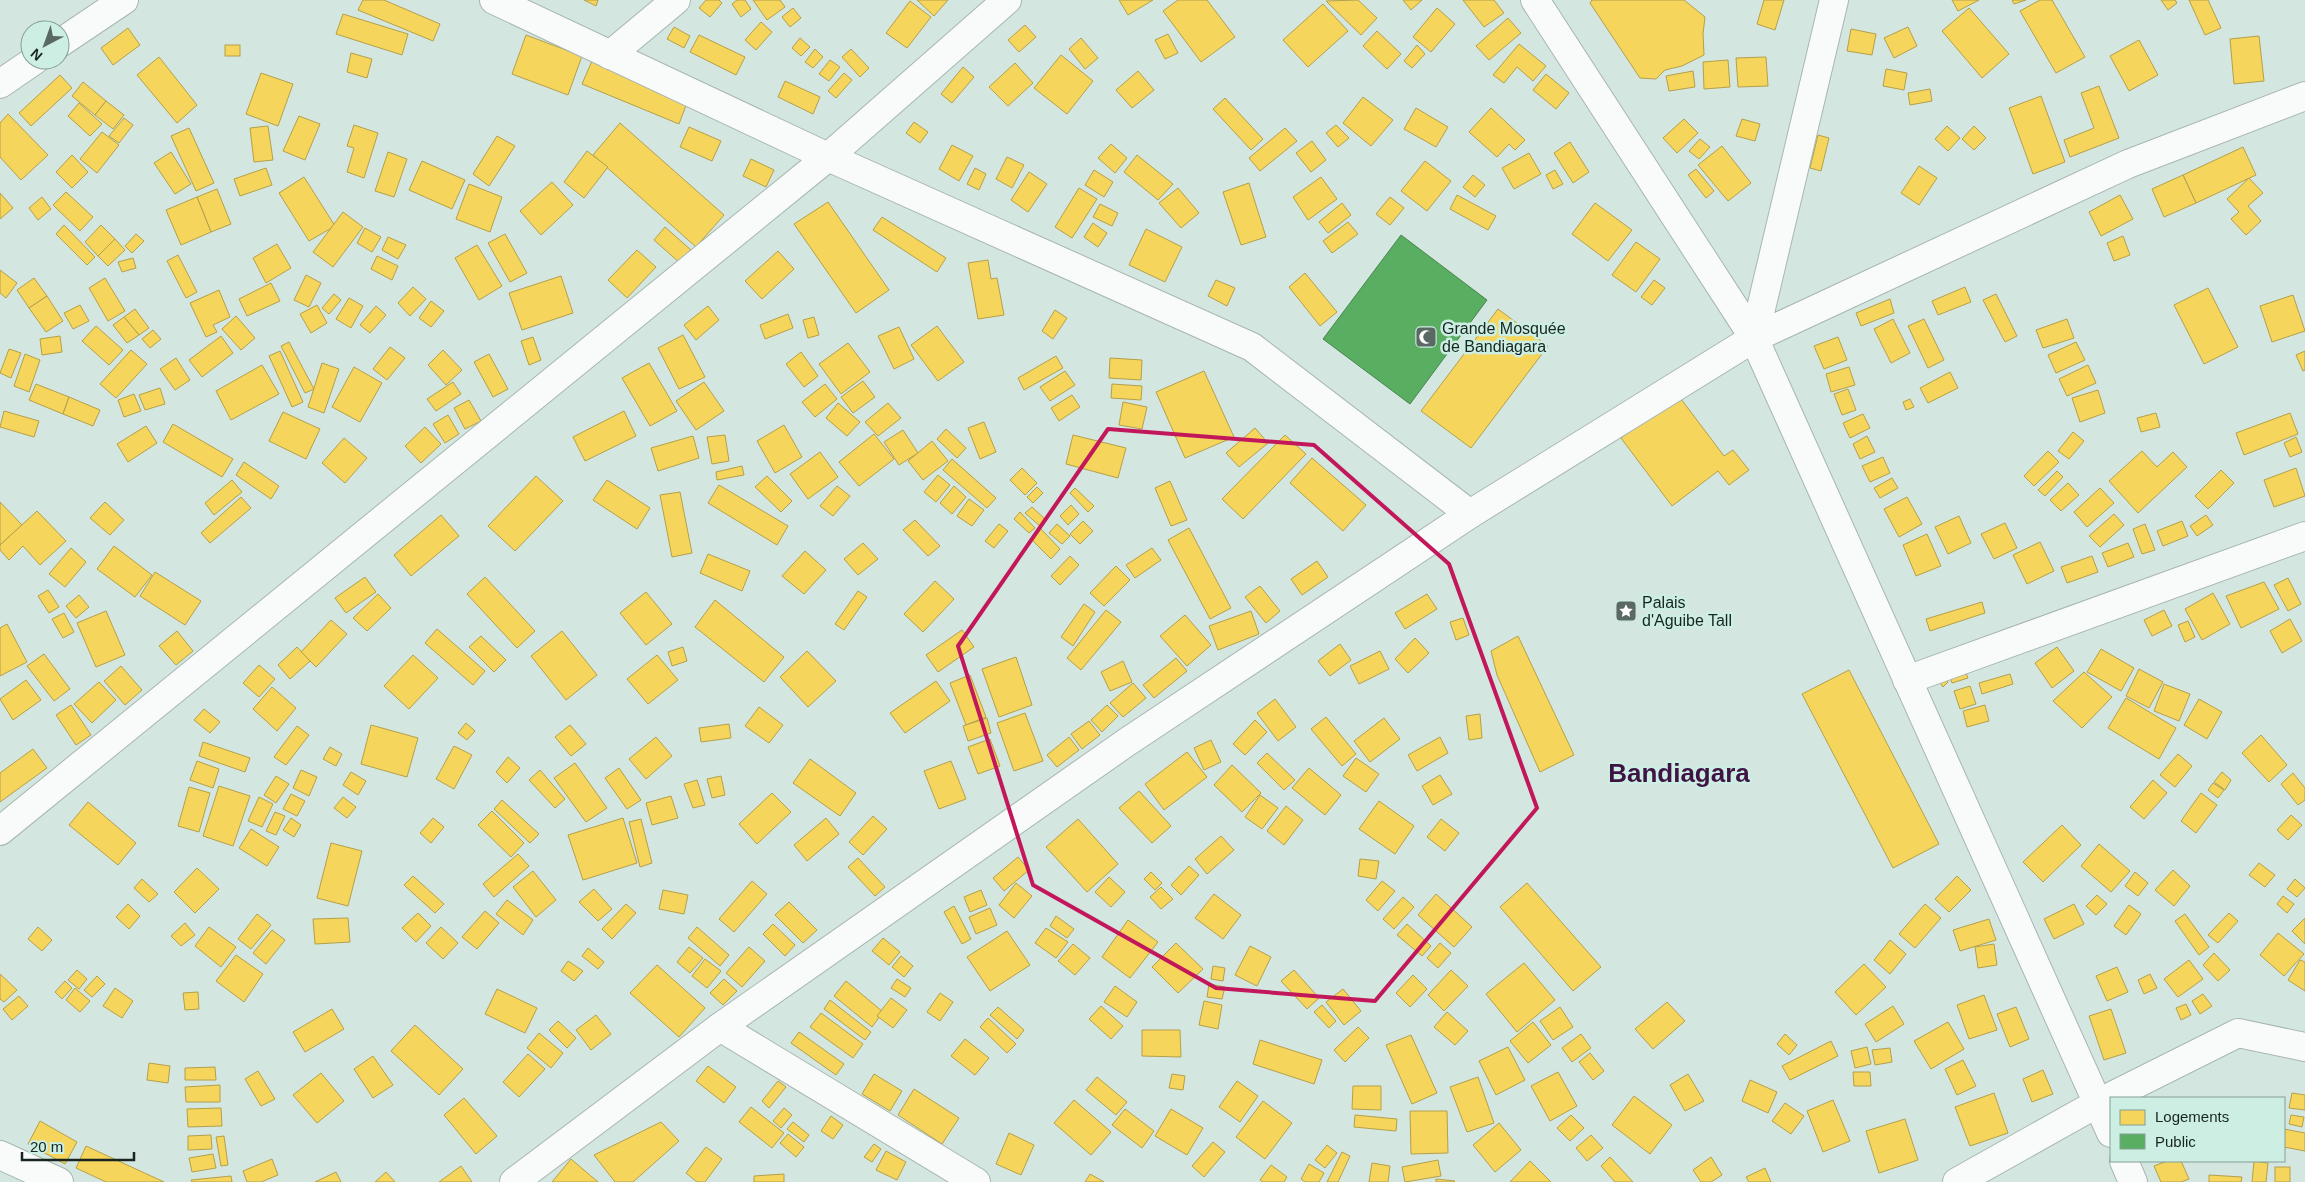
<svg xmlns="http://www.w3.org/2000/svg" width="2305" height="1182" viewBox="0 0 2305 1182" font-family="Helvetica,sans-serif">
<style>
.homes{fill:#f6d55c;stroke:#b3a04a}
.public{fill:#5aae61;stroke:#46854e}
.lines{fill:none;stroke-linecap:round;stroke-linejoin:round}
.street-casing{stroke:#a7b6b1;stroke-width:30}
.secondary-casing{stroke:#a7b6b1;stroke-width:30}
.street{stroke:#f9fbfa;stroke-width:28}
.secondary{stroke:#f9fbfa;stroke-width:28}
.marked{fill:none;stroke:#c2185b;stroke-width:4;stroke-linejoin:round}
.labels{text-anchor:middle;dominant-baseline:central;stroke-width:5;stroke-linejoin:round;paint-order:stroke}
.poi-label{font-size:16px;fill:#182521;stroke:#cceee3;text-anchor:start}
.town-label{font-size:26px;font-weight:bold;fill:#401345;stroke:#cceee3}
</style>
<rect width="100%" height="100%" fill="#d4e6e0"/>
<!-- homes -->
<g class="homes">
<path d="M 363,0 L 384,0 L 440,24 L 433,41 L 358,10 Z"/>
<path d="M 584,0 L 598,0 L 596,6 Z"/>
<path d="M 706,0 L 719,0 L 722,3 L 710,17 L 699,8 Z"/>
<path d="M 737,0 L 745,0 L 751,9 L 741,17 L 732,4 Z"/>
<path d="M 753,0 L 780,0 L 785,7 L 767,20 Z"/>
<path d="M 917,0 L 948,0 L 934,16 Z"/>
<path d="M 1119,0 L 1153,0 L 1128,15 Z"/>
<path d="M 1178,0 L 1207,0 L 1235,37 L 1201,62 L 1163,11 Z"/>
<path d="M 1358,0 L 1377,18 L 1361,35 L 1326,1 Z"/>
<path d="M 1403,0 L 1422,0 L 1411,10 Z"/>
<path d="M 1463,0 L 1494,0 L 1504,13 L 1484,27 Z"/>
<path d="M 1592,0 L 1684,0 L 1705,17 L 1703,34 L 1704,55 L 1682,66 L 1665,70 L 1656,79 L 1640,78 L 1590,3 Z"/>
<path d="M 1764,0 L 1784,0 L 1775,30 L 1757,24 Z"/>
<path d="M 1952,0 L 1979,0 L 1958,11 Z"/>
<path d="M 2012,0 L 2026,0 L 2014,4 Z"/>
<path d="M 2040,0 L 2052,0 L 2085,57 L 2056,73 L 2020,11 Z"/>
<path d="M 2161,0 L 2175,0 L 2177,3 L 2168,10 Z"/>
<path d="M 2189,0 L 2208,0 L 2221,28 L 2205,35 Z"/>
<path d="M 910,1 L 931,17 L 907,48 L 886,33 Z"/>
<path d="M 1323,4 L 1348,31 L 1308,67 L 1283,40 Z"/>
<path d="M 793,8 L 801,18 L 790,27 L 782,17 Z"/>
<path d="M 1437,8 L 1455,24 L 1431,52 L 1413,37 Z"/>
<path d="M 1969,8 L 2009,54 L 1982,78 L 1942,31 Z"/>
<path d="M 343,14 L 408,34 L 402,55 L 336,34 Z"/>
<path d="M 1508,18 L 1521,33 L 1489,60 L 1476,46 Z"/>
<path d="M 761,22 L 772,32 L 756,50 L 745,40 Z"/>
<path d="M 1025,25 L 1036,37 L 1019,52 L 1008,40 Z"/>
<path d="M 674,27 L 690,36 L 684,48 L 667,39 Z"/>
<path d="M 1908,27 L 1917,46 L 1894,58 L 1884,38 Z"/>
<path d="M 128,28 L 140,45 L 113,65 L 101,48 Z"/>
<path d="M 1851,29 L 1876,34 L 1872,55 L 1847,51 Z"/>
<path d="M 1377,31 L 1401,54 L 1387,69 L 1363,46 Z"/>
<path d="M 1168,34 L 1178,53 L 1165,59 L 1155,40 Z"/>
<path d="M 526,35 L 582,56 L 568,95 L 512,74 Z"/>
<path d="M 699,35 L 745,57 L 736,75 L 690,52 Z"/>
<path d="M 2259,36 L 2264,81 L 2234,84 L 2230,39 Z"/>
<path d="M 800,38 L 810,47 L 801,56 L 792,48 Z"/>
<path d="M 1081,38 L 1098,58 L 1085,69 L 1069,49 Z"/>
<path d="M 2139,40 L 2158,75 L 2129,91 L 2110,56 Z"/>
<path d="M 1519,44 L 1546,66 L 1533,81 L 1517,67 L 1504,83 L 1493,75 Z"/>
<rect x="225" y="45" width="15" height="11"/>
<path d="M 1417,45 L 1425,54 L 1412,68 L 1404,61 Z"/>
<path d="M 815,49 L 823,57 L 813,68 L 805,62 Z"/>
<path d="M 851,49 L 869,68 L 860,77 L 842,57 Z"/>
<path d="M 351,53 L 372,59 L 367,78 L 347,72 Z"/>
<path d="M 1061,55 L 1093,81 L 1067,114 L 1034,88 Z"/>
<path d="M 159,57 L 197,105 L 177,123 L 137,75 Z"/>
<path d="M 1766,57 L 1768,86 L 1738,87 L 1736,58 Z"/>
<path d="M 830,60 L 840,67 L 829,81 L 819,74 Z"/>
<path d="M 1728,60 L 1730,87 L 1704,89 L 1703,62 Z"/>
<path d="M 592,61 L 688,100 L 679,124 L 582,84 Z"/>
<path d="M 1015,63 L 1033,83 L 1008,106 L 989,87 Z"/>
<path d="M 963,67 L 974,77 L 952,103 L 941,94 Z"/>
<path d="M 1886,69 L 1907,73 L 1904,90 L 1883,86 Z"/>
<path d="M 1138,71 L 1154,90 L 1132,108 L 1116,90 Z"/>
<path d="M 1693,71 L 1695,87 L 1669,91 L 1666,76 Z"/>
<path d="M 261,73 L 293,84 L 278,126 L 246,114 Z"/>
<path d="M 844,73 L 852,80 L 836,98 L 828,91 Z"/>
<path d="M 1546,74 L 1569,93 L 1556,109 L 1533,90 Z"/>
<path d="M 60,75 L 72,88 L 31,126 L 19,113 Z"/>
<path d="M 785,81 L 820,97 L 813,114 L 778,97 Z"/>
<path d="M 83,82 L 106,101 L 95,115 L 72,96 Z"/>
<path d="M 2099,86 L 2119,138 L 2070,157 L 2064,140 L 2094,128 L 2081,93 Z"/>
<path d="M 1930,89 L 1932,101 L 1910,105 L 1908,93 Z"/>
<path d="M 2041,96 L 2065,162 L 2033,174 L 2009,108 Z"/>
<path d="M 1363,97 L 1393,120 L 1371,146 L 1343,123 Z"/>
<path d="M 1225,98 L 1263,139 L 1251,150 L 1213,109 Z"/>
<path d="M 106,101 L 124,115 L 113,129 L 95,115 Z"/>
<path d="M 79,103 L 102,124 L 90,136 L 68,116 Z"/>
<path d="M 1416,108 L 1448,127 L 1436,147 L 1404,129 Z"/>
<path d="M 1491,108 L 1525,140 L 1515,150 L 1509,144 L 1497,157 L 1469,132 Z"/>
<path d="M 8,114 L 48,155 L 21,180 L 0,157 L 0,123 Z"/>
<path d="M 299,116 L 320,124 L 305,160 L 283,151 Z"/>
<path d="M 124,118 L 133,125 L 119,143 L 109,136 Z"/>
<path d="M 1684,119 L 1698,133 L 1677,153 L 1663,138 Z"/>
<path d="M 1742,119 L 1760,124 L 1755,141 L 1736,136 Z"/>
<path d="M 914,122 L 928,132 L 920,143 L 906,133 Z"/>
<path d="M 620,123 L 724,215 L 696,247 L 593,155 Z"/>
<path d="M 354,125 L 378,133 L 364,178 L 347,172 L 354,148 L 347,146 Z"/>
<path d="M 1336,125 L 1349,138 L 1338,147 L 1326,133 Z"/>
<path d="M 268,126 L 273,160 L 254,162 L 250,128 Z"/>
<path d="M 1947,126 L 1960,138 L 1948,151 L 1935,139 Z"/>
<path d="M 1974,126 L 1986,138 L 1974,150 L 1962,139 Z"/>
<path d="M 689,127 L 721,141 L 712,161 L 680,147 Z"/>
<path d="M 189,128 L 214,183 L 196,191 L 171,136 Z"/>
<path d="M 1285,128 L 1297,141 L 1260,171 L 1249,158 Z"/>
<path d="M 102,132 L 119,145 L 97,173 L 80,159 Z"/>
<path d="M 1818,135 L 1829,138 L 1821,171 L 1810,168 Z"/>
<path d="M 497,136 L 515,146 L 489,186 L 473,174 Z"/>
<path d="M 1700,139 L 1710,147 L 1699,159 L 1689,151 Z"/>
<path d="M 1312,141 L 1326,160 L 1311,172 L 1296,153 Z"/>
<path d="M 1570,142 L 1589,172 L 1573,183 L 1554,153 Z"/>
<path d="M 1111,144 L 1127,158 L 1115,173 L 1098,158 Z"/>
<path d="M 952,145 L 973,156 L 959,181 L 939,169 Z"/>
<path d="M 1722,146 L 1751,183 L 1728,201 L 1698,165 Z"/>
<path d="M 2243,147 L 2256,175 L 2196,203 L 2183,175 Z"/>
<path d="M 587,151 L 608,167 L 584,198 L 564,182 Z"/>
<path d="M 171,152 L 191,184 L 175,194 L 154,163 Z"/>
<path d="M 388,152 L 407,159 L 394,197 L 375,191 Z"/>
<path d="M 1529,153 L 1541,174 L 1514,189 L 1502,168 Z"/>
<path d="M 72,155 L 88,172 L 72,188 L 56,172 Z"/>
<path d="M 1137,155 L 1173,184 L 1158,200 L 1124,172 Z"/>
<path d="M 1007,157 L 1024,165 L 1012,188 L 996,179 Z"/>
<path d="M 751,159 L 774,170 L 766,187 L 743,176 Z"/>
<path d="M 422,161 L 465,180 L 452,209 L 409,190 Z"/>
<path d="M 1425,161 L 1451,181 L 1427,211 L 1401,191 Z"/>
<path d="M 1919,166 L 1937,178 L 1919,205 L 1901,193 Z"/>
<path d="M 266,168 L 272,185 L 240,196 L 234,179 Z"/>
<path d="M 975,168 L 986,174 L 979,190 L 967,184 Z"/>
<path d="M 1696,169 L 1714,191 L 1706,198 L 1688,175 Z"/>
<path d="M 1094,170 L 1113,182 L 1104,197 L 1085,185 Z"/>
<path d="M 1555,170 L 1563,184 L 1553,189 L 1546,175 Z"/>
<path d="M 1029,172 L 1047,184 L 1028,212 L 1011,200 Z"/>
<path d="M 1473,175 L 1485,185 L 1475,197 L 1463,187 Z"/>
<path d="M 2183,175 L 2196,203 L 2164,217 L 2152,189 Z"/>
<path d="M 304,177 L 335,226 L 309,241 L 279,193 Z"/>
<path d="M 1321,177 L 1337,199 L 1308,220 L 1293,197 Z"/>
<path d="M 2249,178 L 2263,193 L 2248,206 L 2261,221 L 2246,235 L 2231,219 L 2239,212 L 2227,199 Z"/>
<path d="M 552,182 L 573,205 L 541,235 L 520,211 Z"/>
<path d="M 1249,183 L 1266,237 L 1241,245 L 1223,192 Z"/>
<path d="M 469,184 L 502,197 L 490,232 L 456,219 Z"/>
<path d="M 1079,188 L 1097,199 L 1072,238 L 1055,227 Z"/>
<path d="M 1178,188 L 1199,213 L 1181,228 L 1159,203 Z"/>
<path d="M 217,189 L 231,224 L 211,232 L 197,197 Z"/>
<path d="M 66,192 L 93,217 L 80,231 L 53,205 Z"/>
<path d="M 0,193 L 13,208 L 0,219 Z"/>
<path d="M 1457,195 L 1496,216 L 1488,230 L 1450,209 Z"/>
<path d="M 2120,195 L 2133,219 L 2101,236 L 2089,212 Z"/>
<path d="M 42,197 L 51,209 L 38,220 L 29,208 Z"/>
<path d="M 197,197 L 211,232 L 181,245 L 166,210 Z"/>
<path d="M 1390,197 L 1404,208 L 1390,225 L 1376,214 Z"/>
<path d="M 828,202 L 889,290 L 856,313 L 794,224 Z"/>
<path d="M 1342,203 L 1351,215 L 1328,233 L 1319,222 Z"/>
<path d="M 1595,203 L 1632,230 L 1608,261 L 1572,234 Z"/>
<path d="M 1100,204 L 1118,213 L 1112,226 L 1093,217 Z"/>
<path d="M 343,212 L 363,227 L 333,267 L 313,252 Z"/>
<path d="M 882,217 L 946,258 L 937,272 L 873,230 Z"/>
<path d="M 1348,222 L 1358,234 L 1332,253 L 1323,241 Z"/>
<path d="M 1093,223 L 1107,233 L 1098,247 L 1084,237 Z"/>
<path d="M 64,225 L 95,257 L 87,265 L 56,234 Z"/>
<path d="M 101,225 L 115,239 L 98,256 L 85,242 Z"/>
<path d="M 665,227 L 691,250 L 680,263 L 654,240 Z"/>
<path d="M 365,228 L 381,237 L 372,252 L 357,243 Z"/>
<path d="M 1146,229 L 1182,247 L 1165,282 L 1129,265 Z"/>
<path d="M 136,234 L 144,241 L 132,253 L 125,246 Z"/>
<path d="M 505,234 L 527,273 L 510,282 L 488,243 Z"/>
<path d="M 2123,236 L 2130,255 L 2114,261 L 2107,243 Z"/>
<path d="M 388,237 L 406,245 L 398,259 L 382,250 Z"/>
<path d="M 115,239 L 125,250 L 108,266 L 98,256 Z"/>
<path d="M 1636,242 L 1660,259 L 1636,292 L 1612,275 Z"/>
<path d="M 277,244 L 291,268 L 266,283 L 253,258 Z"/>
<path d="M 477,245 L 502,286 L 479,300 L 455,258 Z"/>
<path d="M 637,250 L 656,267 L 627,298 L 608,280 Z"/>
<path d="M 778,251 L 794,269 L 762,299 L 745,281 Z"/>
<path d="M 178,255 L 197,292 L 186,298 L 167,261 Z"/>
<path d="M 377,256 L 398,266 L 392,280 L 371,269 Z"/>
<path d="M 133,258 L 136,268 L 122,272 L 118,262 Z"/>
<path d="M 988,260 L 991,279 L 997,278 L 1004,315 L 978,319 L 968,263 Z"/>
<path d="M 0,270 L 17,283 L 6,298 L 0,293 Z"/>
<path d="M 1305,273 L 1337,312 L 1320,326 L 1289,287 Z"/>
<path d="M 306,275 L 321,283 L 309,307 L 294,300 Z"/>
<path d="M 561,276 L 573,313 L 522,330 L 509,293 Z"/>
<path d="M 34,278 L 47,296 L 29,308 L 17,290 Z"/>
<path d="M 105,278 L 125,311 L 108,321 L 89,288 Z"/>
<path d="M 1216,280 L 1235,288 L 1227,306 L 1208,296 Z"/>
<path d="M 1654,280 L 1665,288 L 1652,305 L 1641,297 Z"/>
<path d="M 271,283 L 280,301 L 247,316 L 239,299 Z"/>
<path d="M 413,287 L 426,299 L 410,316 L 398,303 Z"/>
<path d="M 1965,287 L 1971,302 L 1938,315 L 1932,301 Z"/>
<path d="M 2208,288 L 2238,347 L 2204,364 L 2174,305 Z"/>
<path d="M 219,290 L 230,317 L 213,325 L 217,332 L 206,337 L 190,303 Z"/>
<path d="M 334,294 L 341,300 L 329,314 L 322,308 Z"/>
<path d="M 1996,294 L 2017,336 L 2005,342 L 1983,300 Z"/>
<path d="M 2293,295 L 2305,331 L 2272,342 L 2260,306 Z"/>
<path d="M 47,296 L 63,321 L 46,332 L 29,308 Z"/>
<path d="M 349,298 L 363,306 L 351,328 L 336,319 Z"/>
<path d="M 1890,299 L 1894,313 L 1861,326 L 1856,313 Z"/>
<path d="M 431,301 L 444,311 L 431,327 L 419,318 Z"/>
<path d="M 80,305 L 89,321 L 73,329 L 64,313 Z"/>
<path d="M 317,305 L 327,323 L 311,333 L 300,314 Z"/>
<path d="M 376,306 L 386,315 L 370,333 L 360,325 Z"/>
<path d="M 708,306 L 719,320 L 696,340 L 684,325 Z"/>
<path d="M 135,309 L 149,328 L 139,335 L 124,317 Z"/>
<path d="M 1498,309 L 1548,346 L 1471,448 L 1421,411 Z"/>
<path d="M 1055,310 L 1067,318 L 1053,339 L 1042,331 Z"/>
<path d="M 788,314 L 793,328 L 765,339 L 760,325 Z"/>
<path d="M 236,316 L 255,338 L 241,350 L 222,329 Z"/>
<path d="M 124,317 L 139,335 L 127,343 L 113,325 Z"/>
<path d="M 814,317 L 819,335 L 808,338 L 803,320 Z"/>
<path d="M 1893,319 L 1910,353 L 1891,363 L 1874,329 Z"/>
<path d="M 1924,319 L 1944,360 L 1928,368 L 1908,326 Z"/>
<path d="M 2067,319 L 2074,338 L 2043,348 L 2036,330 Z"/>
<path d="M 96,326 L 123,350 L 109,365 L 82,341 Z"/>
<path d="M 937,326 L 964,362 L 938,381 L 911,345 Z"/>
<path d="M 899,327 L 914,359 L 894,369 L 878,336 Z"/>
<path d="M 153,330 L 161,339 L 150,348 L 142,339 Z"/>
<path d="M 683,335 L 705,377 L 679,389 L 658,348 Z"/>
<path d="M 60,336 L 62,352 L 42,355 L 40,339 Z"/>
<path d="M 221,336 L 233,353 L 202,377 L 189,360 Z"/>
<path d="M 533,337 L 541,360 L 529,365 L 521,341 Z"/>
<path d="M 1838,337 L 1847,360 L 1824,369 L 1814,346 Z"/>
<path d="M 289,342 L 314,389 L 305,393 L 281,346 Z"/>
<path d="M 2076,342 L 2085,360 L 2056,373 L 2048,355 Z"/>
<path d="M 848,343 L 870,372 L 841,394 L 819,364 Z"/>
<path d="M 390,347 L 405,358 L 387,380 L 373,369 Z"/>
<path d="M 9,349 L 21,353 L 11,378 L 0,373 Z"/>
<path d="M 131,350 L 147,364 L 116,398 L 100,384 Z"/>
<path d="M 443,350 L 462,370 L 446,385 L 428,365 Z"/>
<path d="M 280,351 L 303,402 L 292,407 L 269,356 Z"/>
<path d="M 2305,351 L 2305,370 L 2303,371 L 2296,355 Z"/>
<path d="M 801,352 L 818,376 L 804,387 L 786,364 Z"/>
<path d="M 25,354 L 40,360 L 29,392 L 14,386 Z"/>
<path d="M 489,354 L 508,389 L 493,397 L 474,362 Z"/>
<path d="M 1056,356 L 1063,368 L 1024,390 L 1018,378 Z"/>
<path d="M 176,358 L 190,380 L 175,390 L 160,369 Z"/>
<path d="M 1110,358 L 1142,360 L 1141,380 L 1109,378 Z"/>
<path d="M 322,363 L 339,369 L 324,413 L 308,407 Z"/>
<path d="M 649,363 L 677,411 L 650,426 L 622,378 Z"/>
<path d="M 262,365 L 279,394 L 231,420 L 216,391 Z"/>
<path d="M 2088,365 L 2096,383 L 2067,396 L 2059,379 Z"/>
<path d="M 354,367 L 382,383 L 360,422 L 332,407 Z"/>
<path d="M 1849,367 L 1855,385 L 1831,392 L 1826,374 Z"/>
<path d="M 1065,371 L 1075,385 L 1050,401 L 1040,387 Z"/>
<path d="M 1204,371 L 1234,437 L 1185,458 L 1156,392 Z"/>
<path d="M 1950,372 L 1958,388 L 1928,403 L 1920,388 Z"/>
<path d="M 863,381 L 875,397 L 853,413 L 841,397 Z"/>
<path d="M 453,382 L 461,394 L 436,411 L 427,399 Z"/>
<path d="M 704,382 L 724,411 L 696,430 L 676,401 Z"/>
<path d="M 36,384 L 69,397 L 63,414 L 29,400 Z"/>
<path d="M 825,384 L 837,399 L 815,417 L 802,402 Z"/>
<path d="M 1112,384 L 1142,386 L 1141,400 L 1111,398 Z"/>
<path d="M 160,388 L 165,404 L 145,410 L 139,395 Z"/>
<path d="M 1848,389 L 1856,410 L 1842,415 L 1834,394 Z"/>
<path d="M 2098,390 L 2105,413 L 2080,422 L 2072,398 Z"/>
<path d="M 134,394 L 141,411 L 124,417 L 118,400 Z"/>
<path d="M 1072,395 L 1080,407 L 1059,421 L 1051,408 Z"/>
<path d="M 1678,395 L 1724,456 L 1733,450 L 1749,470 L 1729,485 L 1718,471 L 1672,506 L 1621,438 Z"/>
<path d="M 69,397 L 100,410 L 93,426 L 63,414 Z"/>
<path d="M 1910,399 L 1914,407 L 1906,410 L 1903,402 Z"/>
<path d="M 469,400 L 481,421 L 465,429 L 454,408 Z"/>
<path d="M 1123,402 L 1147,407 L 1142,429 L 1119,425 Z"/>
<path d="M 838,403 L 860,422 L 847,436 L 826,418 Z"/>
<path d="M 888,403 L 901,418 L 878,436 L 865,422 Z"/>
<path d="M 4,411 L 39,421 L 34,437 L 0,427 Z"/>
<path d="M 624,411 L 636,436 L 585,461 L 573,437 Z"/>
<path d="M 283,412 L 320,429 L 306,459 L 269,441 Z"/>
<path d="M 2156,413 L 2160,427 L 2141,432 L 2137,418 Z"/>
<path d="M 2290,413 L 2298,434 L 2244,455 L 2236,433 Z"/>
<path d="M 1863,414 L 1870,428 L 1850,438 L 1843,423 Z"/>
<path d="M 448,415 L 459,434 L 445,443 L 433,424 Z"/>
<path d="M 984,422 L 996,452 L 980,459 L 968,428 Z"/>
<path d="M 173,424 L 233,459 L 222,477 L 163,442 Z"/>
<path d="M 784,425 L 802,457 L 775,473 L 757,441 Z"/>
<path d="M 146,426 L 157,443 L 128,462 L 117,444 Z"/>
<path d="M 425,427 L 441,444 L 421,463 L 405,446 Z"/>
<path d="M 1255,428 L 1268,443 L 1239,467 L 1226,453 Z"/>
<path d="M 946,429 L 966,448 L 957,458 L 937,439 Z"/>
<path d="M 903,430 L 918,453 L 899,465 L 884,442 Z"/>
<path d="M 2073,432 L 2084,441 L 2069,459 L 2058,451 Z"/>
<path d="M 874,434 L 894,459 L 859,486 L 839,462 Z"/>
<path d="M 725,435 L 729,461 L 712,464 L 707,437 Z"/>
<path d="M 1073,435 L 1126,448 L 1118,478 L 1066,464 Z"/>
<path d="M 1285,435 L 1306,454 L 1243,519 L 1222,499 Z"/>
<path d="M 693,436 L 699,458 L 658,471 L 651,448 Z"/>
<path d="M 1867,436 L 1875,452 L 1860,459 L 1853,444 Z"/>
<path d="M 2296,437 L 2302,452 L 2290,457 L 2284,443 Z"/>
<path d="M 344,438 L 367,458 L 345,483 L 322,463 Z"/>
<path d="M 932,441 L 948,461 L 923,480 L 908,461 Z"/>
<path d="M 2048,451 L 2059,462 L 2034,486 L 2024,476 Z"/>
<path d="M 2142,451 L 2157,467 L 2173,452 L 2187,467 L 2138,513 L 2109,481 Z"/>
<path d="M 820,452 L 838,477 L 808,499 L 790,474 Z"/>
<path d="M 1883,457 L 1890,473 L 1870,482 L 1862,466 Z"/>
<path d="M 1312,458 L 1366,505 L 1343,531 L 1290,483 Z"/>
<path d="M 952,459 L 996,498 L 987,508 L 943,470 Z"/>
<path d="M 244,462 L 279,486 L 271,499 L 236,475 Z"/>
<path d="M 742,466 L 744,475 L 717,480 L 716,472 Z"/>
<path d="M 1022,468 L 1037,483 L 1025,495 L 1010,480 Z"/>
<path d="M 2296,468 L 2305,496 L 2274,507 L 2264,480 Z"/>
<path d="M 2221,470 L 2234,483 L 2208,509 L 2195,496 Z"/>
<path d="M 2057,471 L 2063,477 L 2045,496 L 2038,490 Z"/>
<path d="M 938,475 L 950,485 L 936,502 L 924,492 Z"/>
<path d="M 536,476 L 563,501 L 515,551 L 488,526 Z"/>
<path d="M 767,476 L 792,501 L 781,512 L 755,487 Z"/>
<path d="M 1892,478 L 1898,488 L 1880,498 L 1874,488 Z"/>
<path d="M 232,480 L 242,492 L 214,515 L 205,503 Z"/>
<path d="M 607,480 L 650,508 L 637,529 L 593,500 Z"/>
<path d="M 1170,481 L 1187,520 L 1171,526 L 1155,488 Z"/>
<path d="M 2068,483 L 2079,495 L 2061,511 L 2050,500 Z"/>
<path d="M 719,485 L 788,526 L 777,545 L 708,503 Z"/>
<path d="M 837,486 L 850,496 L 833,516 L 820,506 Z"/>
<path d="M 954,486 L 966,497 L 952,514 L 940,503 Z"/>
<path d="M 1037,487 L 1043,493 L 1033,503 L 1027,497 Z"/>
<path d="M 1075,488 L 1094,506 L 1088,512 L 1070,493 Z"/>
<path d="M 2100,488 L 2114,503 L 2087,527 L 2074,512 Z"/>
<path d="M 680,492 L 692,553 L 672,557 L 660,495 Z"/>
<path d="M 241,497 L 251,508 L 210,543 L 201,533 Z"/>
<path d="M 1907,497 L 1922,524 L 1899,537 L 1884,509 Z"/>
<path d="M 969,499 L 984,510 L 972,526 L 957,516 Z"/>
<path d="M 0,502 L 22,525 L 0,545 Z"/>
<path d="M 105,502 L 124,520 L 110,535 L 90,518 Z"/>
<path d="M 1071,505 L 1079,514 L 1068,525 L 1060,516 Z"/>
<path d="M 1032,507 L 1046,520 L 1040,526 L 1025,513 Z"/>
<path d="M 37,511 L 66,541 L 40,565 L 23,546 L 9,560 L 0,550 L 0,545 Z"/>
<path d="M 1020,512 L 1035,528 L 1029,533 L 1014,519 Z"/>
<path d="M 2114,514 L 2124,525 L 2100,547 L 2089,536 Z"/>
<path d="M 441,515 L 459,536 L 411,576 L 394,555 Z"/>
<path d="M 2206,515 L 2213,525 L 2197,536 L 2190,526 Z"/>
<path d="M 1959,516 L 1971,543 L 1948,554 L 1935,527 Z"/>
<path d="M 915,520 L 940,546 L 928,556 L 903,530 Z"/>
<path d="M 1083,521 L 1093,531 L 1080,544 L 1070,534 Z"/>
<path d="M 2182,521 L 2188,536 L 2163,546 L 2157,531 Z"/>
<path d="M 2005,523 L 2017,548 L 1994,559 L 1981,534 Z"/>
<path d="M 999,524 L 1008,531 L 994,548 L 985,541 Z"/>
<path d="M 1057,524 L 1070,536 L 1062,544 L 1049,533 Z"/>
<path d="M 2145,524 L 2155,550 L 2142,554 L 2133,529 Z"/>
<path d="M 1189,528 L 1231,608 L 1210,619 L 1168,540 Z"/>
<path d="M 1041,529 L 1060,549 L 1051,559 L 1031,539 Z"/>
<path d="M 1927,534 L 1941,566 L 1916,576 L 1903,545 Z"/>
<path d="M 2040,542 L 2054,571 L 2027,584 L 2013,555 Z"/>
<path d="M 863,543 L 878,559 L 858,575 L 844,559 Z"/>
<path d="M 2128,543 L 2134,557 L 2108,567 L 2102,553 Z"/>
<path d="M 114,546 L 152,575 L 135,597 L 97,569 Z"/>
<path d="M 71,548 L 86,562 L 65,587 L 49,574 Z"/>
<path d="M 1152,548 L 1161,560 L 1135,578 L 1126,565 Z"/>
<path d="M 805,551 L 826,570 L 804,594 L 782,576 Z"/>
<path d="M 708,554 L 750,571 L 742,591 L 700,573 Z"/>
<path d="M 1070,556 L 1079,565 L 1060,585 L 1051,576 Z"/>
<path d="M 2092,556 L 2098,572 L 2067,583 L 2061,567 Z"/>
<path d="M 1317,561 L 1328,577 L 1302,595 L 1291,579 Z"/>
<path d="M 1116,566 L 1130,580 L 1104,606 L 1090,593 Z"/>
<path d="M 155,572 L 201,601 L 185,625 L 140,596 Z"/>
<path d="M 365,577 L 376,592 L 346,613 L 335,598 Z"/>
<path d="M 485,577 L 535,631 L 517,648 L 467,594 Z"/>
<path d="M 2288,578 L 2301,604 L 2288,611 L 2274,585 Z"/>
<path d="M 935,581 L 954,599 L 923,632 L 904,614 Z"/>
<path d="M 2264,582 L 2279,609 L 2241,628 L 2226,596 Z"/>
<path d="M 1260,586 L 1280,611 L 1266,623 L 1245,597 Z"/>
<path d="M 48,590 L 59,607 L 49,613 L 38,596 Z"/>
<path d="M 858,591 L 867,597 L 844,630 L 835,624 Z"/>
<path d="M 646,592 L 672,624 L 646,645 L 620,613 Z"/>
<path d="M 2213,593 L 2230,624 L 2202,640 L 2185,609 Z"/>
<path d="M 378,594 L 391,608 L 367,631 L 353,618 Z"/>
<path d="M 1427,594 L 1437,609 L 1405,629 L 1395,613 Z"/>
<path d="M 79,595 L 89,607 L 76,618 L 66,606 Z"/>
<path d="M 715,600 L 784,657 L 764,682 L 695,627 Z"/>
<path d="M 1982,602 L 1985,613 L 1930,631 L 1926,619 Z"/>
<path d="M 1084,604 L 1095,612 L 1073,646 L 1061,637 Z"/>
<path d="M 1106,610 L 1121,622 L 1081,670 L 1067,658 Z"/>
<path d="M 2164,610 L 2172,626 L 2152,636 L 2144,620 Z"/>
<path d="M 106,611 L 125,655 L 96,667 L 77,623 Z"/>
<path d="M 1251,611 L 1259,634 L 1218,650 L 1209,626 Z"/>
<path d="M 64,613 L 74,632 L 63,638 L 52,619 Z"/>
<path d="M 1185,615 L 1211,645 L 1187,666 L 1160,636 Z"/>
<path d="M 1463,618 L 1469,635 L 1456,640 L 1450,622 Z"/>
<path d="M 2290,619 L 2302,641 L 2282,653 L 2270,631 Z"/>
<path d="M 331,620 L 347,634 L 316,667 L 301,652 Z"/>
<path d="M 2188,621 L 2195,637 L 2185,642 L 2178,625 Z"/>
<path d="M 7,624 L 27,662 L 0,676 L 0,628 Z"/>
<path d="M 437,629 L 485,671 L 473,685 L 425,643 Z"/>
<path d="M 962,630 L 974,647 L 938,672 L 926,655 Z"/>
<path d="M 177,631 L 193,651 L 176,665 L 159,646 Z"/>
<path d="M 562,631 L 597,675 L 566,700 L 531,656 Z"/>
<path d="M 481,636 L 506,660 L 494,672 L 469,647 Z"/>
<path d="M 1518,636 L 1574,755 L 1540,772 L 1497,675 L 1491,651 Z"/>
<path d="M 1415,638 L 1429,653 L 1408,673 L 1395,659 Z"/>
<path d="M 1340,644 L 1351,660 L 1330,676 L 1318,661 Z"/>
<path d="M 297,647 L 310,661 L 290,679 L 278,665 Z"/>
<path d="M 683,647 L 687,661 L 672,666 L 668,652 Z"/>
<path d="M 2057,647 L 2074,671 L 2052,688 L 2035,663 Z"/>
<path d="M 2101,649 L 2134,668 L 2121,691 L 2087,672 Z"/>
<path d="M 807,651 L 836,681 L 808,707 L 780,677 Z"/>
<path d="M 1380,651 L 1389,669 L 1359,684 L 1350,666 Z"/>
<path d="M 44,654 L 70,689 L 54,701 L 27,666 Z"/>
<path d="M 413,655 L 438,678 L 409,709 L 384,686 Z"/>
<path d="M 657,655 L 678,680 L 648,704 L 627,679 Z"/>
<path d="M 1016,657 L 1032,705 L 999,717 L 982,669 Z"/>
<path d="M 1176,658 L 1187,671 L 1154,698 L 1143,685 Z"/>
<path d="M 1123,661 L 1132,682 L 1110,691 L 1101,672 Z"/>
<path d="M 259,665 L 275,679 L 259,697 L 243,683 Z"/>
<path d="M 121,666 L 142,690 L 125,705 L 104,681 Z"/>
<path d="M 1963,666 L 1968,678 L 1952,683 L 1948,672 Z"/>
<path d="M 2139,669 L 2163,682 L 2149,708 L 2126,696 Z"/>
<path d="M 1849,670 L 1939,844 L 1893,868 L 1802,694 Z"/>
<path d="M 2084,672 L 2112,697 L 2082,728 L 2053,701 Z"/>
<path d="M 2010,674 L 2013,684 L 1982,694 L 1979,683 Z"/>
<path d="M 970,675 L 986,717 L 966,725 L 950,683 Z"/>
<path d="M 1943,675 L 1948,682 L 1943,687 L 1938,680 Z"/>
<path d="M 26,680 L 41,700 L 13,720 L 0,699 Z"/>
<path d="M 936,681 L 950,701 L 905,733 L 890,713 Z"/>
<path d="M 99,682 L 116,700 L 92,723 L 74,704 Z"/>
<path d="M 1133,683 L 1146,698 L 1123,717 L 1110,703 Z"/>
<path d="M 2164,684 L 2190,694 L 2179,721 L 2154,711 Z"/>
<path d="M 1970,686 L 1976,704 L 1960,709 L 1954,691 Z"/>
<path d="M 272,687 L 296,708 L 277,731 L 253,709 Z"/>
<path d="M 2126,698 L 2176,728 L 2159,759 L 2108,728 Z"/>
<path d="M 1275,699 L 1296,727 L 1278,741 L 1257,713 Z"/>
<path d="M 2199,699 L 2222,712 L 2207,739 L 2184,725 Z"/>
<path d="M 71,705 L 91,735 L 76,745 L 56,715 Z"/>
<path d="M 1107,705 L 1118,716 L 1102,732 L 1091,720 Z"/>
<path d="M 1985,705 L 1989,721 L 1967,727 L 1963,711 Z"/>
<path d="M 759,707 L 783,725 L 769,743 L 745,726 Z"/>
<path d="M 204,709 L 220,722 L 210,733 L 194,720 Z"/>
<path d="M 1025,713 L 1043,761 L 1014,771 L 997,723 Z"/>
<path d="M 1480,714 L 1482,738 L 1469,740 L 1466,716 Z"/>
<path d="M 1326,717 L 1356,754 L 1342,766 L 1311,729 Z"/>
<path d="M 987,718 L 991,733 L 968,741 L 963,726 Z"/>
<path d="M 1384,718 L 1400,739 L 1370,762 L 1354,741 Z"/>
<path d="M 1255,720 L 1267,732 L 1245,755 L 1233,744 Z"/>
<path d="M 1089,721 L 1100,735 L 1082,749 L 1071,734 Z"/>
<path d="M 466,723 L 475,731 L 467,740 L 458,733 Z"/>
<path d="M 729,724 L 731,738 L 701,742 L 699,728 Z"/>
<path d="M 371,725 L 418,738 L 407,777 L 361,764 Z"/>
<path d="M 570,725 L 586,744 L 571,756 L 555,737 Z"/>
<path d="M 297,726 L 309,735 L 286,765 L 274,757 Z"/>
<path d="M 2261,735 L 2287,765 L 2269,782 L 2242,753 Z"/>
<path d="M 656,737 L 672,756 L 646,779 L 629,759 Z"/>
<path d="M 1069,737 L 1079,750 L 1057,767 L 1047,755 Z"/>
<path d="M 1440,737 L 1448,753 L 1417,771 L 1408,755 Z"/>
<path d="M 990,739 L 1000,766 L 978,774 L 968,747 Z"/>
<path d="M 1211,740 L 1221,762 L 1204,770 L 1194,748 Z"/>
<path d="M 203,742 L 250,758 L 245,772 L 199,756 Z"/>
<path d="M 454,746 L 472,755 L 454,789 L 436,779 Z"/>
<path d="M 330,747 L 342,754 L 336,766 L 323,759 Z"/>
<path d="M 33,749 L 47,768 L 0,802 L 0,773 Z"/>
<path d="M 1187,752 L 1207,777 L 1164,810 L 1145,784 Z"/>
<path d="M 1267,753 L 1295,780 L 1284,790 L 1257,763 Z"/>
<path d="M 2178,754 L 2192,766 L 2175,787 L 2160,775 Z"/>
<path d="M 508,757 L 520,768 L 507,783 L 496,772 Z"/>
<path d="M 1356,758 L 1379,774 L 1366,792 L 1343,776 Z"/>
<path d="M 810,759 L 856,793 L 840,816 L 793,783 Z"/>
<path d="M 197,761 L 219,769 L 213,788 L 190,780 Z"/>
<path d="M 951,761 L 966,799 L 939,809 L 924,771 Z"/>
<path d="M 575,763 L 607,808 L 586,822 L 554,778 Z"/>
<path d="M 1232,765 L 1261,793 L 1242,812 L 1214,785 Z"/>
<path d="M 619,768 L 641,800 L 627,809 L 605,778 Z"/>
<path d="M 1309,768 L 1341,795 L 1325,815 L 1292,788 Z"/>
<path d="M 301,770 L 317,777 L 309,796 L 293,788 Z"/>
<path d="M 540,770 L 565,799 L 555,808 L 529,780 Z"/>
<path d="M 351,772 L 366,781 L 358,795 L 343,785 Z"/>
<path d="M 2222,772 L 2231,780 L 2225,790 L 2214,782 Z"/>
<path d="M 2293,773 L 2305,788 L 2305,800 L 2298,805 L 2281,784 Z"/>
<path d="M 1440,775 L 1452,794 L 1433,805 L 1422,786 Z"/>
<path d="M 276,776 L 289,784 L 276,803 L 264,795 Z"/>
<path d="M 721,776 L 725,795 L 712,798 L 707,779 Z"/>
<path d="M 697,780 L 705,805 L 693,808 L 684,784 Z"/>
<path d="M 2153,780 L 2167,793 L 2144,819 L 2130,807 Z"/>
<path d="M 2213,783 L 2224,790 L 2218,798 L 2208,790 Z"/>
<path d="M 219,786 L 250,796 L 233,846 L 203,836 Z"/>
<path d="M 189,787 L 210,793 L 199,832 L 178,826 Z"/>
<path d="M 1139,791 L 1171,826 L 1152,843 L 1119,808 Z"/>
<path d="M 772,793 L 791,812 L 757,844 L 739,824 Z"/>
<path d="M 2201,793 L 2217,805 L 2196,833 L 2181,821 Z"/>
<path d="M 291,794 L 305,801 L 297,816 L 283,809 Z"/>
<path d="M 1260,795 L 1278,808 L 1262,829 L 1245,817 Z"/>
<path d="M 671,796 L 678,818 L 652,825 L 646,803 Z"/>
<path d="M 259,797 L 273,804 L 262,827 L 248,821 Z"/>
<path d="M 343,797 L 356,807 L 347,818 L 334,808 Z"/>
<path d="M 502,800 L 539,834 L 530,843 L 494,809 Z"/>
<path d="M 1379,801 L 1414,826 L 1395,854 L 1359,829 Z"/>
<path d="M 88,802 L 136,843 L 118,865 L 69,825 Z"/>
<path d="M 1286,806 L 1303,820 L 1284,845 L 1267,831 Z"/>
<path d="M 492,811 L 524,843 L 511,857 L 478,825 Z"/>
<path d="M 275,812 L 285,816 L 276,835 L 266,831 Z"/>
<path d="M 2291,815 L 2302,825 L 2288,840 L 2277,830 Z"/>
<path d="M 873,816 L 887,829 L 863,855 L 849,842 Z"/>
<path d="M 291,818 L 301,825 L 294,837 L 283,830 Z"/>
<path d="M 433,818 L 444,827 L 431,843 L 420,833 Z"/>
<path d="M 623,818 L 637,863 L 583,880 L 568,835 Z"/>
<path d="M 826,818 L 839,834 L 807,861 L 794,845 Z"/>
<path d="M 641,819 L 652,863 L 640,867 L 629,822 Z"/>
<path d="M 1078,819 L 1118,864 L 1087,892 L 1046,847 Z"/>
<path d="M 1441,819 L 1459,833 L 1445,851 L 1427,837 Z"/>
<path d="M 2062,825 L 2081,845 L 2043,882 L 2023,862 Z"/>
<path d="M 251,829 L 279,847 L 267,866 L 239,848 Z"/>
<path d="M 1221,836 L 1234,850 L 1207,874 L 1195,859 Z"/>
<path d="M 331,843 L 362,851 L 348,906 L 317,898 Z"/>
<path d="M 2099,844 L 2130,871 L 2111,892 L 2081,866 Z"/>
<path d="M 518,854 L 529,866 L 494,897 L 483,884 Z"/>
<path d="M 1018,857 L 1029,870 L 1004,891 L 993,878 Z"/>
<path d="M 858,858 L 885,887 L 875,896 L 848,867 Z"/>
<path d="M 1360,859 L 1379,861 L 1376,879 L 1358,876 Z"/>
<path d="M 2259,863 L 2275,875 L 2265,887 L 2249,875 Z"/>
<path d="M 1189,866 L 1199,875 L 1181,895 L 1171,885 Z"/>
<path d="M 197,868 L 219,889 L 195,913 L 174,892 Z"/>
<path d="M 2173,870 L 2190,886 L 2174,906 L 2155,890 Z"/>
<path d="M 533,871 L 556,900 L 536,917 L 513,887 Z"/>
<path d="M 1151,872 L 1162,883 L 1155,890 L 1144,879 Z"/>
<path d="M 2135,872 L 2148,883 L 2138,896 L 2125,886 Z"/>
<path d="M 413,876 L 444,904 L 435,913 L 404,885 Z"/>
<path d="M 1957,876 L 1971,890 L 1949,912 L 1935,899 Z"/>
<path d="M 1109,877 L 1125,892 L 1111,907 L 1095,892 Z"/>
<path d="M 142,879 L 158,894 L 149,902 L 134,888 Z"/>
<path d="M 2295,879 L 2305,888 L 2297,897 L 2287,889 Z"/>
<path d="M 752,881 L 767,894 L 734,932 L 719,919 Z"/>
<path d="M 1382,881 L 1395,891 L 1378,911 L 1366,900 Z"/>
<path d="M 1016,883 L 1032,896 L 1014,918 L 999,905 Z"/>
<path d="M 1527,883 L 1601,967 L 1573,991 L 1500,907 Z"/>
<path d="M 1161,887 L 1173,899 L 1161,909 L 1150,897 Z"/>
<path d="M 594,889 L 612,909 L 598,921 L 579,902 Z"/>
<path d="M 663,890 L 688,895 L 684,914 L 659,909 Z"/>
<path d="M 981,890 L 987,905 L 970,912 L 964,897 Z"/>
<path d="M 1214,894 L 1241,915 L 1223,939 L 1195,918 Z"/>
<path d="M 1436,894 L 1472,927 L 1454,947 L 1418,915 Z"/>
<path d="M 2097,895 L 2107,904 L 2096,915 L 2086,906 Z"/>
<path d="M 2283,896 L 2294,904 L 2287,913 L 2277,904 Z"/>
<path d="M 1403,897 L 1414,907 L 1394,929 L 1383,919 Z"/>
<path d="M 507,900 L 533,920 L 523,935 L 496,914 Z"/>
<path d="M 789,902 L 817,930 L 803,943 L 775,915 Z"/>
<path d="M 128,904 L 140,916 L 129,929 L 116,917 Z"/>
<path d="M 626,904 L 636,913 L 612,939 L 602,929 Z"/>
<path d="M 1925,904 L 1941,918 L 1915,948 L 1899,934 Z"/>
<path d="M 2074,904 L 2084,924 L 2054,939 L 2044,919 Z"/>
<path d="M 2129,905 L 2141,914 L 2126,935 L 2114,926 Z"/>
<path d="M 954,906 L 971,939 L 962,944 L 944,912 Z"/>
<path d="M 990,908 L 997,925 L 976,934 L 969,917 Z"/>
<path d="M 485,911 L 499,923 L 477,949 L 462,937 Z"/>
<path d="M 418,913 L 431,926 L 416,942 L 402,928 Z"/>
<path d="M 2229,913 L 2238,921 L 2218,943 L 2208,935 Z"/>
<path d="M 257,914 L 271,925 L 251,949 L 238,939 Z"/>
<path d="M 2185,914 L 2209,947 L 2199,955 L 2175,921 Z"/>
<path d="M 1056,916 L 1074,929 L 1067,938 L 1050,926 Z"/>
<path d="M 348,918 L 350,942 L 315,944 L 313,919 Z"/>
<path d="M 2305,918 L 2305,944 L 2292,931 Z"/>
<path d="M 1989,919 L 1996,940 L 1960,951 L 1953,930 Z"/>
<path d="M 1128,920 L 1158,942 L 1130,978 L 1102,957 Z"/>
<path d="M 185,923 L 195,935 L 181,946 L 171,936 Z"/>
<path d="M 773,924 L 795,945 L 785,956 L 763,934 Z"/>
<path d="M 1407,924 L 1431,946 L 1422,956 L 1397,935 Z"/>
<path d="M 38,927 L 52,940 L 42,951 L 28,939 Z"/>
<path d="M 209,927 L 236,947 L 221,967 L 195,946 Z"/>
<path d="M 441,927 L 458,943 L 443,959 L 426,943 Z"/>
<path d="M 697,927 L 729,955 L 720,966 L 688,938 Z"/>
<path d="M 1046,928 L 1068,942 L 1056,958 L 1035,943 Z"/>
<path d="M 272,930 L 285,940 L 266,964 L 253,953 Z"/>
<path d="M 1007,931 L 1030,965 L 990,991 L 967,957 Z"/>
<path d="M 2278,933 L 2304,954 L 2284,976 L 2260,955 Z"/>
<path d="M 883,938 L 900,952 L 889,965 L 872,951 Z"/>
<path d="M 1890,940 L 1906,954 L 1890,974 L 1874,960 Z"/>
<path d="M 1176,943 L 1203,969 L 1178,993 L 1152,967 Z"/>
<path d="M 1440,943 L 1451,953 L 1438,968 L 1427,958 Z"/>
<path d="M 1073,944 L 1090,958 L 1075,975 L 1058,961 Z"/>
<path d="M 1994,944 L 1997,965 L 1978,968 L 1975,947 Z"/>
<path d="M 1250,946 L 1271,957 L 1257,986 L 1235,975 Z"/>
<path d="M 689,947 L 703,958 L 690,973 L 677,962 Z"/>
<path d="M 749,947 L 765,961 L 742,987 L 726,973 Z"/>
<path d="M 588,948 L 604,962 L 598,969 L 582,956 Z"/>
<path d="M 2214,953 L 2230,970 L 2218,981 L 2203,965 Z"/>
<path d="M 236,955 L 263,974 L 244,1002 L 216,981 Z"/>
<path d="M 901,956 L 913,966 L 904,977 L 892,967 Z"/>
<path d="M 705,959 L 721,971 L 707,988 L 692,976 Z"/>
<path d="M 2189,960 L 2203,979 L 2178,997 L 2164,979 Z"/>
<path d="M 2300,960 L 2305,962 L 2305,991 L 2288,980 Z"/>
<path d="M 568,961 L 583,971 L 574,981 L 561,971 Z"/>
<path d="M 1524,963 L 1555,1000 L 1517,1032 L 1486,994 Z"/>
<path d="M 1864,964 L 1886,987 L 1856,1015 L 1835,992 Z"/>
<path d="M 657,965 L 705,1008 L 679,1037 L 630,993 Z"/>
<path d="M 1213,966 L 1225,968 L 1223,981 L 1211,979 Z"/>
<path d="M 2117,967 L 2128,992 L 2107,1001 L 2096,976 Z"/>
<path d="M 77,970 L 87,979 L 79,989 L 68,980 Z"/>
<path d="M 1294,970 L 1319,998 L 1307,1009 L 1281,981 Z"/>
<path d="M 1451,970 L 1468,986 L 1444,1011 L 1428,995 Z"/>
<path d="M 0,974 L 17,990 L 4,1002 L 0,999 Z"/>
<path d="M 2150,974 L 2157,988 L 2144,994 L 2138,980 Z"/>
<path d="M 1413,975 L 1427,989 L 1410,1007 L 1396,993 Z"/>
<path d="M 97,976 L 105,984 L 92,997 L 84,990 Z"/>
<path d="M 724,979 L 737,991 L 723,1005 L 710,993 Z"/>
<path d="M 897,979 L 911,988 L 905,997 L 891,988 Z"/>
<path d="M 65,981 L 72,988 L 62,999 L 55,992 Z"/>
<path d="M 846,981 L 883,1012 L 872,1027 L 834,996 Z"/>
<path d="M 1209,984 L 1225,987 L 1222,999 L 1207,997 Z"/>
<path d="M 1115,986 L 1137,1002 L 1127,1017 L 1104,1002 Z"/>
<path d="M 75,988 L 90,1001 L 80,1012 L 66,1000 Z"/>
<path d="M 115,988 L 133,1001 L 122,1018 L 103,1006 Z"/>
<path d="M 497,989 L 537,1008 L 525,1033 L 485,1014 Z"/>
<path d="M 1343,989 L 1361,1011 L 1344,1025 L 1326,1002 Z"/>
<path d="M 198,992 L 199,1009 L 185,1010 L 183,993 Z"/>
<path d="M 940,993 L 953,1002 L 940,1021 L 927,1012 Z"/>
<path d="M 2203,994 L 2212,1006 L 2200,1014 L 2192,1001 Z"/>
<path d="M 1984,995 L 1997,1030 L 1969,1039 L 1957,1005 Z"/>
<path d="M 19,996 L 28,1006 L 12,1020 L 3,1009 Z"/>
<path d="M 891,998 L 907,1010 L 893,1028 L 877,1016 Z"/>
<path d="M 830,1000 L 871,1032 L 865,1040 L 824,1009 Z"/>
<path d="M 1204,1001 L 1222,1005 L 1218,1029 L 1199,1025 Z"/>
<path d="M 1667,1002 L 1685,1021 L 1653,1049 L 1635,1029 Z"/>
<path d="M 2186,1004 L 2191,1015 L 2181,1020 L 2176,1008 Z"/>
<path d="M 1322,1005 L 1336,1021 L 1329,1028 L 1314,1012 Z"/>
<path d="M 1101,1006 L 1123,1026 L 1111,1039 L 1089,1019 Z"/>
<path d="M 1893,1006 L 1904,1024 L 1876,1042 L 1865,1024 Z"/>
<path d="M 998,1007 L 1024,1030 L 1017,1039 L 990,1015 Z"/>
<path d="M 1560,1007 L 1573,1027 L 1553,1040 L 1540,1021 Z"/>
<path d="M 2016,1007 L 2029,1039 L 2010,1047 L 1997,1014 Z"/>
<path d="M 332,1009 L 344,1029 L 305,1052 L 293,1032 Z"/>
<path d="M 2111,1009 L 2126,1053 L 2104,1060 L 2089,1016 Z"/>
<path d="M 1447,1012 L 1468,1031 L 1455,1045 L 1434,1027 Z"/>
<path d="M 821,1013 L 863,1044 L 853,1058 L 810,1027 Z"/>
<path d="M 596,1015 L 611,1034 L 591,1050 L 576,1030 Z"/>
<path d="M 988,1018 L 1016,1044 L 1007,1053 L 980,1027 Z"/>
<path d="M 558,1021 L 576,1038 L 567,1048 L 549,1030 Z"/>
<path d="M 1533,1022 L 1551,1045 L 1528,1063 L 1510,1041 Z"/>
<path d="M 1948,1022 L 1964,1049 L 1931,1069 L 1914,1041 Z"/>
<path d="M 415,1025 L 463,1069 L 439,1095 L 391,1051 Z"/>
<path d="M 1358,1027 L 1369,1038 L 1345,1062 L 1334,1050 Z"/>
<path d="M 1142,1030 L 1180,1030 L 1181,1057 L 1142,1056 Z"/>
<path d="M 799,1032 L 844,1064 L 836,1075 L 791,1043 Z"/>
<path d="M 539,1033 L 563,1053 L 551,1068 L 527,1048 Z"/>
<path d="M 1581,1034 L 1591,1048 L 1572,1062 L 1562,1048 Z"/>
<path d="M 1785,1034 L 1797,1045 L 1789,1055 L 1777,1044 Z"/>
<path d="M 1411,1035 L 1437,1093 L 1412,1104 L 1386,1045 Z"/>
<path d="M 965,1039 L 989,1058 L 975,1075 L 951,1056 Z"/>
<path d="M 1260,1040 L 1322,1060 L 1314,1084 L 1253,1064 Z"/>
<path d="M 1831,1041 L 1838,1056 L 1790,1080 L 1782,1066 Z"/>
<path d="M 1508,1047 L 1525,1080 L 1496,1095 L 1479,1061 Z"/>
<path d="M 1867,1047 L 1871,1064 L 1855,1068 L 1851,1051 Z"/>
<path d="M 1890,1048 L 1892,1062 L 1875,1065 L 1872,1050 Z"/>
<path d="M 1590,1053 L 1604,1071 L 1593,1080 L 1579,1062 Z"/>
<path d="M 528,1054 L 545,1069 L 519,1097 L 503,1082 Z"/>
<path d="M 373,1056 L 393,1085 L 373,1098 L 354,1069 Z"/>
<path d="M 1963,1060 L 1976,1086 L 1957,1095 L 1945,1069 Z"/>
<path d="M 149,1063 L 170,1066 L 168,1083 L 147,1080 Z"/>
<path d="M 708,1066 L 736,1087 L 724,1103 L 696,1081 Z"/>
<path d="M 215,1067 L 216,1080 L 185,1080 L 185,1068 Z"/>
<path d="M 2043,1070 L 2053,1094 L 2032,1102 L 2023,1079 Z"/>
<path d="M 258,1071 L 275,1099 L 261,1106 L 245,1079 Z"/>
<path d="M 1558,1072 L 1577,1106 L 1550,1121 L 1531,1086 Z"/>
<path d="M 1853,1072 L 1870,1072 L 1871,1086 L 1854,1086 Z"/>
<path d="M 321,1073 L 344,1101 L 317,1123 L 293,1095 Z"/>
<path d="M 874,1074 L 902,1091 L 890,1111 L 862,1094 Z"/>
<path d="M 1172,1074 L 1185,1076 L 1183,1090 L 1169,1088 Z"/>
<path d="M 1688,1074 L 1704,1101 L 1685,1111 L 1670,1085 Z"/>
<path d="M 1097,1077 L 1127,1102 L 1116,1115 L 1086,1090 Z"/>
<path d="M 1478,1077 L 1494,1123 L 1467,1132 L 1450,1087 Z"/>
<path d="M 1750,1080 L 1777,1092 L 1768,1113 L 1742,1101 Z"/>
<path d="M 778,1081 L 786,1087 L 769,1108 L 762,1101 Z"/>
<path d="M 1237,1081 L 1258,1096 L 1240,1122 L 1219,1107 Z"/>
<path d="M 220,1085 L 220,1102 L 186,1102 L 185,1087 Z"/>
<path d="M 1353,1086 L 1381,1086 L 1381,1110 L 1352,1109 Z"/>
<path d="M 914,1089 L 959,1118 L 942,1144 L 898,1115 Z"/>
<path d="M 1994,1093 L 2008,1133 L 1970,1146 L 1955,1107 Z"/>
<path d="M 2292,1093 L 2305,1095 L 2305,1110 L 2289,1108 Z"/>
<path d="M 1634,1096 L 1672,1125 L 1650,1154 L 1612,1125 Z"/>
<path d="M 464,1098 L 497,1136 L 476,1154 L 444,1115 Z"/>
<path d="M 1074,1100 L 1111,1132 L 1091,1155 L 1054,1123 Z"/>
<path d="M 1833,1100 L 1850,1141 L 1823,1152 L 1807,1111 Z"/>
<path d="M 1263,1101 L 1292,1123 L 1265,1159 L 1236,1137 Z"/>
<path d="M 1785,1103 L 1804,1116 L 1791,1134 L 1772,1121 Z"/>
<path d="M 751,1107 L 784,1133 L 772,1148 L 739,1122 Z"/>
<path d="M 221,1108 L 222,1126 L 188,1127 L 187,1109 Z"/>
<path d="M 784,1108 L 792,1115 L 781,1128 L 773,1121 Z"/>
<path d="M 1125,1109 L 1154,1131 L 1142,1148 L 1112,1125 Z"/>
<path d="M 1171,1109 L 1203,1128 L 1187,1155 L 1155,1136 Z"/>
<path d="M 1410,1111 L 1447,1111 L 1448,1153 L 1411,1154 Z"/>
<path d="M 1355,1115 L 1397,1119 L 1396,1131 L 1354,1127 Z"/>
<path d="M 1571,1115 L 1584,1128 L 1570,1141 L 1557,1128 Z"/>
<path d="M 2291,1115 L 2304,1117 L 2302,1127 L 2289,1124 Z"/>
<path d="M 831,1116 L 843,1125 L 833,1139 L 821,1131 Z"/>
<path d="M 1905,1119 L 1918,1160 L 1879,1173 L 1866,1131 Z"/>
<path d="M 40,1121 L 77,1142 L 65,1164 L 28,1144 Z"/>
<path d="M 661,1122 L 679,1141 L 633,1182 L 615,1182 L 594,1155 Z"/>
<path d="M 793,1122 L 809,1135 L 804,1142 L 787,1129 Z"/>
<path d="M 1499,1123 L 1521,1150 L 1495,1172 L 1473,1145 Z"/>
<path d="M 2284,1129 L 2305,1133 L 2305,1151 L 2284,1147 Z"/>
<path d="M 1009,1133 L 1034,1145 L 1021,1175 L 996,1164 Z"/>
<path d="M 788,1134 L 804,1147 L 796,1157 L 780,1143 Z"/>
<path d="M 211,1135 L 212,1149 L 188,1150 L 188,1136 Z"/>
<path d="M 1591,1135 L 1603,1148 L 1587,1161 L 1576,1148 Z"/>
<path d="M 224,1136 L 228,1165 L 221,1166 L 216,1137 Z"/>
<path d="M 1213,1142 L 1225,1152 L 1204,1177 L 1192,1166 Z"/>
<path d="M 874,1144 L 881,1149 L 872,1162 L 864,1157 Z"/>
<path d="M 1327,1145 L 1337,1153 L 1325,1168 L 1315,1160 Z"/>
<path d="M 86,1146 L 164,1182 L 106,1182 L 76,1168 Z"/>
<path d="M 706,1147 L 722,1159 L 705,1182 L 697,1182 L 686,1173 Z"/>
<path d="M 886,1151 L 906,1162 L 897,1180 L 876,1170 Z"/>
<path d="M 1342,1152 L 1350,1156 L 1338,1182 L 1327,1182 Z"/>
<path d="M 213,1154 L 216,1168 L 192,1172 L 189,1158 Z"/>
<path d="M 1610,1157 L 1633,1182 L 1615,1182 L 1601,1166 Z"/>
<path d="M 1711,1157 L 1722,1175 L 1711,1182 L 1701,1182 L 1693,1170 Z"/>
<path d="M 272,1159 L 278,1175 L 261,1182 L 247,1182 L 243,1171 Z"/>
<path d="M 571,1159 L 598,1182 L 552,1182 Z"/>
<path d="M 1438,1160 L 1441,1176 L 1405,1182 L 1402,1167 Z"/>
<path d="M 1530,1161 L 1551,1182 L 1510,1182 Z"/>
<path d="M 2167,1161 L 2181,1161 L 2189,1179 L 2181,1182 L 2161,1182 L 2154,1166 Z"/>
<path d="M 2254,1161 L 2268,1163 L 2266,1182 L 2252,1182 Z"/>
<path d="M 1372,1163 L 1390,1166 L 1388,1182 L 1369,1182 Z"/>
<path d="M 1309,1164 L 1324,1173 L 1319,1182 L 1305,1182 L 1301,1179 Z"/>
<path d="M 1271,1165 L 1287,1177 L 1284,1182 L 1263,1182 L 1260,1180 Z"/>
<path d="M 461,1166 L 472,1182 L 439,1182 Z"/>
<rect x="2275" y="1167" width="15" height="15"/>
<path d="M 1765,1168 L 1771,1182 L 1749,1182 L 1746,1177 Z"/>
<path d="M 336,1172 L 341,1182 L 315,1182 Z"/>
<path d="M 386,1172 L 395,1182 L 375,1182 Z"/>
<path d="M 784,1174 L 784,1182 L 754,1182 L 754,1176 Z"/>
<path d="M 1090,1174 L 1104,1182 L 1085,1182 Z"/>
<path d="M 2209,1175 L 2242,1177 L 2241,1182 L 2209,1182 Z"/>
<path d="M 231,1176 L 232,1182 L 192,1182 L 191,1180 Z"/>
<path d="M 1436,1179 L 1455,1181 L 1454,1182 L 1436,1182 Z"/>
</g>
<!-- public -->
<path class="public" d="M 1401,235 L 1487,300 L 1410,404 L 1323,339 Z"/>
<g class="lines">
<!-- street casing -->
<g class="street-casing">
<g id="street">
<path d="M 494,0 L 828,157 L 1252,347 L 1470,514"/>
<path d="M 60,43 L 124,0"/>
<path d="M 610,55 L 676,0"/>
<path d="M 0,84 L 35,60"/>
<path d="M 1754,338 L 1834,0"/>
<path d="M 1907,680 L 2305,536"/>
<path d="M 0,831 L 828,157 L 1007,0"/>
<path d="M 720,1027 L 976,1182"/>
<path d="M 0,1155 L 59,1182"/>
<path d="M 514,1182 L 720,1027 L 1127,742 L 1470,514 L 1754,338 L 2128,164 L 2305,96"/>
<path d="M 1957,1182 L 2098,1103 L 2238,1033 L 2305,1047"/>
</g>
</g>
<!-- secondary casing -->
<g class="secondary-casing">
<g id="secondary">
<path d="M 1535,0 L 1754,338 L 2111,1133"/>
<path d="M 2124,1161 L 2133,1182"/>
</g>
</g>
<!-- street -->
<use href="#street" class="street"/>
<!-- secondary -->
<use href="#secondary" class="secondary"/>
</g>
<!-- marked area -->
<path class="marked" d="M 1108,429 L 1314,445 L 1449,564 L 1537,808 L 1375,1001 L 1216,988 L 1033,885 L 958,646 Z"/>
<!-- icons -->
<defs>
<g id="mosque-square" transform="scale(1.125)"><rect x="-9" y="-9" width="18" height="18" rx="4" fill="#5a6964" stroke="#cceee3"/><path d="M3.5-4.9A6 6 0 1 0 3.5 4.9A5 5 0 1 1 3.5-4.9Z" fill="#fff"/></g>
<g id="sight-square" transform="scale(1.125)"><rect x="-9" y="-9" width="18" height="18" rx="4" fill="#5a6964" stroke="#cceee3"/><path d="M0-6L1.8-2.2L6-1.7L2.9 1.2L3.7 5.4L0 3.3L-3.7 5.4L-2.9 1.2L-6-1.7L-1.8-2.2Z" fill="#fff"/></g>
</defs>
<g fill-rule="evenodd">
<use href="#mosque-square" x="1426" y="337"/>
<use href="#sight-square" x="1626" y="611"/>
</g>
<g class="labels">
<!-- poi labels -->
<g class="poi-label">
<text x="1442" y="328">Grande Mosquée<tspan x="1442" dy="18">de Bandiagara</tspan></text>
<text x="1642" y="602">Palais<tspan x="1642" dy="18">d'Aguibe Tall</tspan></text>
</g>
<!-- town labels -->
<g class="town-label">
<text x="1679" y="773">Bandiagara</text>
</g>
</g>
<!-- legend -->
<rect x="2110" y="1097" width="175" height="65" fill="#cceee3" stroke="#849e95"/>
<rect x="2120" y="1110" width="25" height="15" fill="#f6d55c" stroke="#849e95"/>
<text x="2155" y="1122" font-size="15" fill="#182521">Logements</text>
<rect x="2120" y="1134" width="25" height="15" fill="#5aae61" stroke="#849e95"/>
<text x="2155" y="1147" font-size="15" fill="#182521">Public</text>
<!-- north arrow -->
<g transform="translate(45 45) rotate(221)"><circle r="24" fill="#cceee3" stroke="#849e95"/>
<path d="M0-4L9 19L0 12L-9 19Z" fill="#5a6964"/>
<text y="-8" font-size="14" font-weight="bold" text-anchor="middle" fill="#182521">N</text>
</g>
<!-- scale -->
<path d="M22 1152v8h112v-8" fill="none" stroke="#182521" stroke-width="2.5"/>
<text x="30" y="1152" font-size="15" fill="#182521" stroke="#cceee3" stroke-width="4" paint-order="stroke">20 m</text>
</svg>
